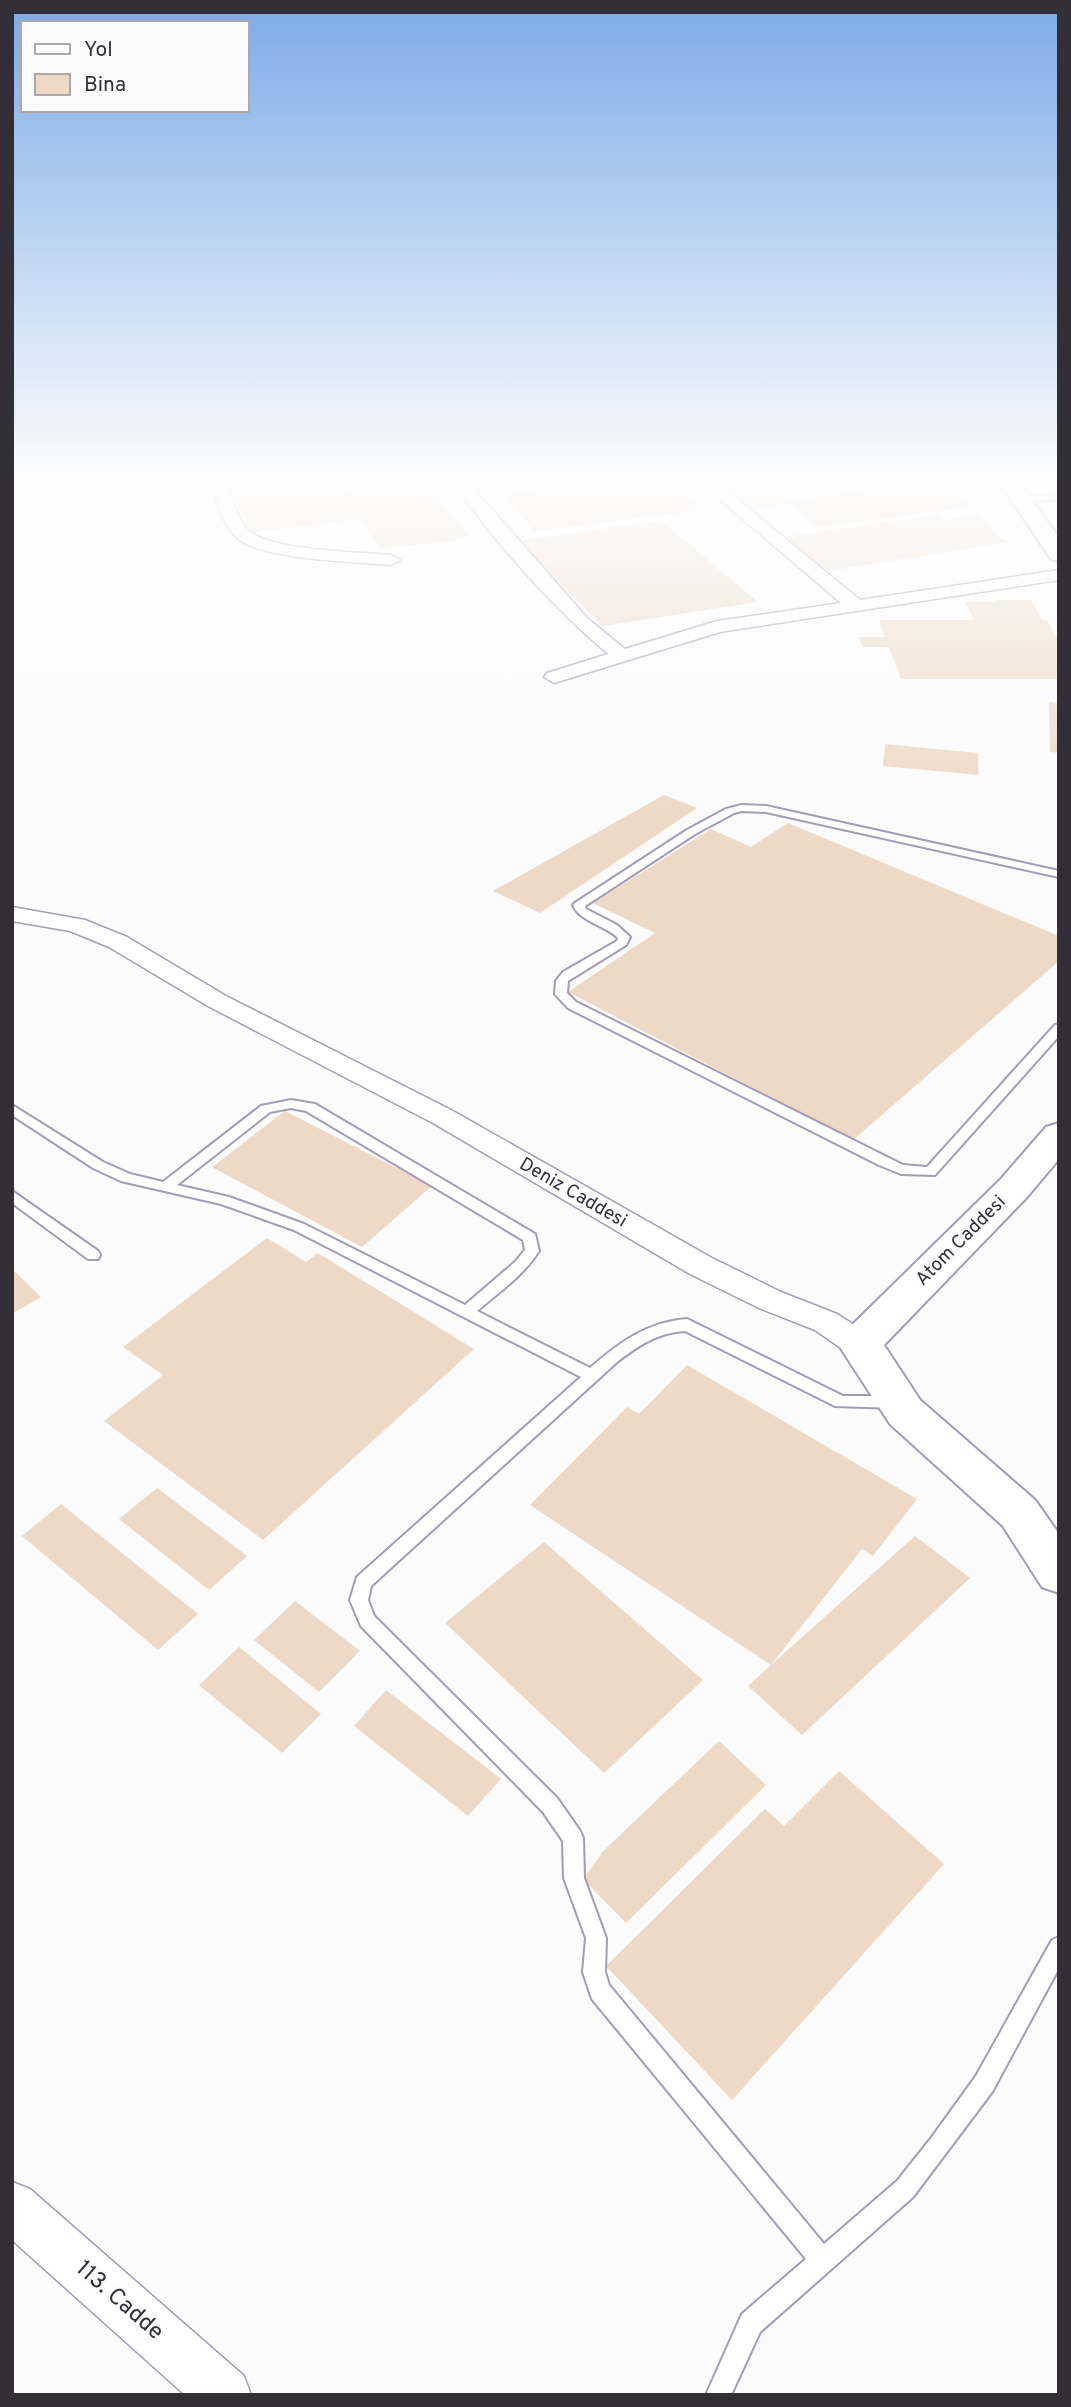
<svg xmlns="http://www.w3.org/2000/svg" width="1071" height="2407" viewBox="0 0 1071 2407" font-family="Overpass,sans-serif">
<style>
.building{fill:#edd9c5}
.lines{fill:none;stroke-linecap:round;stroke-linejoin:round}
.lane-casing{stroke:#a39cb4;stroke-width:4}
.street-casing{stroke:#a39cb4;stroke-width:3}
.secondary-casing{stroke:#a39cb4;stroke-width:4}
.lane{fill:#fff;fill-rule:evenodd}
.street{fill:#fff;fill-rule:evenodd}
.secondary{fill:#fff;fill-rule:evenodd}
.labels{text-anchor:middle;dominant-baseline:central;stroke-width:5;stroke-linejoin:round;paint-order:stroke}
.street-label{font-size:19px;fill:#322f39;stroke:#fbfbfb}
.near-street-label{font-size:23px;fill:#322f39;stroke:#fbfbfb}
</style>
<rect width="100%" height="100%" fill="#fbfbfb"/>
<!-- building -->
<g class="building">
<path d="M 223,479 L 367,479 L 337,484 L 342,491 L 425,481 L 468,536 L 454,538 L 456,541 L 380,548 L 360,519 L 252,532 Z"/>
<path d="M 629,479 L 666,479 L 701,510 L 534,531 L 502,494 Z"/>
<path d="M 713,479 L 860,479 L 760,493 L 763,496 L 780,494 L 788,501 L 936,479 L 973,507 L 817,527 L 792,504 L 749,509 Z"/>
<path d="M 935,515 L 943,520 L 980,515 L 995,534 L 1007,542 L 828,571 L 784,537 Z"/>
<path d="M 661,521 L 758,602 L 603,626 L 517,541 Z"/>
<path d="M 996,600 L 1031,600 L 1042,620 L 1047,620 L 1059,641 L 1059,679 L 901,679 L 889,647 L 862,647 L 859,637 L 885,637 L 879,620 L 974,620 L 965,602 L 997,602 Z"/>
<path d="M 1049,702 L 1059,703 L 1059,753 L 1050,752 Z"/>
<path d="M 885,744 L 978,753 L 978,775 L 883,766 Z"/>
<path d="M 664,795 L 697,808 L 540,913 L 493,891 Z"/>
<path d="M 788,823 L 1059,936 L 1059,961 L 853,1140 L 568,992 L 655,933 L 593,903 L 711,829 L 751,847 Z"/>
<path d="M 285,1111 L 432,1186 L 362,1247 L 212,1167 Z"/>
<path d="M 267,1238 L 306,1262 L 318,1253 L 474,1349 L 263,1540 L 104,1421 L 163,1375 L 123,1347 Z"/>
<path d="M 12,1269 L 41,1297 L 12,1314 Z"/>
<path d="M 687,1365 L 917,1499 L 873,1556 L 862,1549 L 771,1665 L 915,1536 L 970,1578 L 802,1735 L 748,1686 L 771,1665 L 530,1505 L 627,1407 L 639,1414 Z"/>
<path d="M 157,1488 L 247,1556 L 209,1590 L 119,1519 Z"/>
<path d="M 61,1504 L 198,1614 L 158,1650 L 22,1536 Z"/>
<path d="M 544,1542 L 703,1680 L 604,1773 L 445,1623 Z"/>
<path d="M 295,1601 L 360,1651 L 319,1692 L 254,1640 Z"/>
<path d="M 239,1647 L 321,1714 L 282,1753 L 199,1685 Z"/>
<path d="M 386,1690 L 501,1779 L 468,1816 L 354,1726 Z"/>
<path d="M 719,1741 L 766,1785 L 626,1923 L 583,1879 L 601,1855 L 600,1854 Z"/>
<path d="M 839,1771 L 944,1864 L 732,2100 L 606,1966 L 765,1809 L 784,1826 Z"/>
</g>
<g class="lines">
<!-- lane casing -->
<g class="lane-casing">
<g id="lane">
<path d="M 1059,495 L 1059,499 L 1020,502 L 1016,500 L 1020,498 Z"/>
<path d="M 742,805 L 766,806 L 1059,871 L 1059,877 L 766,812 L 742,811 L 734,813 L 695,834 L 585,906 L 586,909 L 617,925 L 630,937 L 626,945 L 568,981 L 567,993 L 576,1002 L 903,1165 L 927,1167 L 1055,1025 L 1059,1024 L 1059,1036 L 935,1175 L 901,1174 L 879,1165 L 568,1008 L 555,994 L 556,981 L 563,972 L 617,941 L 618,938 C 606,926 579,921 573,905 L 575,903 L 687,830 L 726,809 Z"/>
<path d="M 291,1100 L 315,1104 L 535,1234 L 539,1251 C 524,1275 499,1292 477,1311 L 590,1368 C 620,1342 647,1322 687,1319 L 843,1396 L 895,1396 L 901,1398 L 903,1402 L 901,1406 L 895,1408 L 835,1406 L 685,1331 C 657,1333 639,1345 617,1362 L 371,1586 L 368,1600 L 374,1616 L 557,1798 L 580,1831 L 583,1838 L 584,1878 L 606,1938 L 605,1972 L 609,1985 L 824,2244 L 897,2181 L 932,2137 L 976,2076 L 1052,1940 L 1059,1937 L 1059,1968 L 992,2092 L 913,2197 L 760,2332 L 731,2395 L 706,2395 L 742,2314 L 806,2259 L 592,1999 L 583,1972 L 586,1938 L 564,1878 L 563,1841 L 543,1812 L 361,1626 L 350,1600 L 357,1577 L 581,1377 L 294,1230 L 221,1204 L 121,1181 L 93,1168 L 12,1115 L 12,1105 L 103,1162 L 130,1174 L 163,1182 L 261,1106 ZM 291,1108 L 306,1111 L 523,1240 L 525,1250 L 515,1262 L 465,1305 L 304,1224 L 229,1197 L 177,1185 L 270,1112 Z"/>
<path d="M 12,1191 L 98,1251 L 100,1255 L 98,1259 L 88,1259 L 12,1203 Z"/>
</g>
</g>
<!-- street casing -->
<g class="street-casing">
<g id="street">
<path d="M 209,479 L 225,479 C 232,495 235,516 247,529 C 266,551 361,552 391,555 L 400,560 L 391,565 C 357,562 261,560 237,538 C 221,524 217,498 209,479 Z"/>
<path d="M 450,479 L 468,482 L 529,479 L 521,484 L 475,490 L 588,619 L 625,649 L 717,621 L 841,603 L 696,479 L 713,479 L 860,600 L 1059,570 L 1059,580 L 720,632 L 554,683 L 544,677 L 547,673 L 608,654 C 549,604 495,542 450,479 Z"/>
<path d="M 12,907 L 85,920 L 127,937 L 226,996 L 453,1111 L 712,1258 L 781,1292 L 837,1314 L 870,1335 L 875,1344 L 870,1353 L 859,1356 L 848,1353 L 815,1330 L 759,1308 L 690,1274 L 433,1123 L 208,1006 L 109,947 L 70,931 L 12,921 Z"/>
<path d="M 12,2182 L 30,2189 L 244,2376 L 251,2395 L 185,2395 L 12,2240 Z"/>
</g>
</g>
<!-- secondary casing -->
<g class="secondary-casing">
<g id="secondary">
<path d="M 997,479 L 1017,479 L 1059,538 L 1059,561 L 1051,559 Z"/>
<path d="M 1059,1123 L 1059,1159 L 1027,1197 L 884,1345 L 920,1400 L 1035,1500 L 1059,1534 L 1059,1593 L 1042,1587 L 1003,1526 L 890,1424 L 838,1344 L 844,1333 L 1001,1179 L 1046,1127 Z"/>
</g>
</g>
<!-- lane -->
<use href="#lane" class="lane"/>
<!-- street -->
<use href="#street" class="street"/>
<!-- secondary -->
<use href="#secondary" class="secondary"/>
</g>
<!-- sky -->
<linearGradient id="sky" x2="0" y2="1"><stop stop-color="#7baae6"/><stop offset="0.59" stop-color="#fdfdfd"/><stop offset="1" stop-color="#fdfdfd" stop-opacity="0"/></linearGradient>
<rect width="1071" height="816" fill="url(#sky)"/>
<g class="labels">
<!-- street labels -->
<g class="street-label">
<text transform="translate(573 1193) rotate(30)">Deniz Caddesi</text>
<text transform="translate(961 1241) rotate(-45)">Atom Caddesi</text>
</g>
<!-- near-street labels -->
<g class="near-street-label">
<text transform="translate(119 2301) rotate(41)">113. Cadde</text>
</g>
</g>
<!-- border -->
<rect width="1071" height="2407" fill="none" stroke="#322f39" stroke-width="28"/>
<!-- legend -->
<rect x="21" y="21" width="228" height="91" fill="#fbfbfb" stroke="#aba9ad" stroke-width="2"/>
<rect x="35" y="44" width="35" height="10" fill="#ffffff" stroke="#aba9ad" stroke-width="2"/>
<text x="84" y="56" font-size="21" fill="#322f39">Yol</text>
<rect x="35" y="74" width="35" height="21" fill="#edd9c5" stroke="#aba9ad" stroke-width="2"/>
<text x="84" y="91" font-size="21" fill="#322f39">Bina</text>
</svg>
